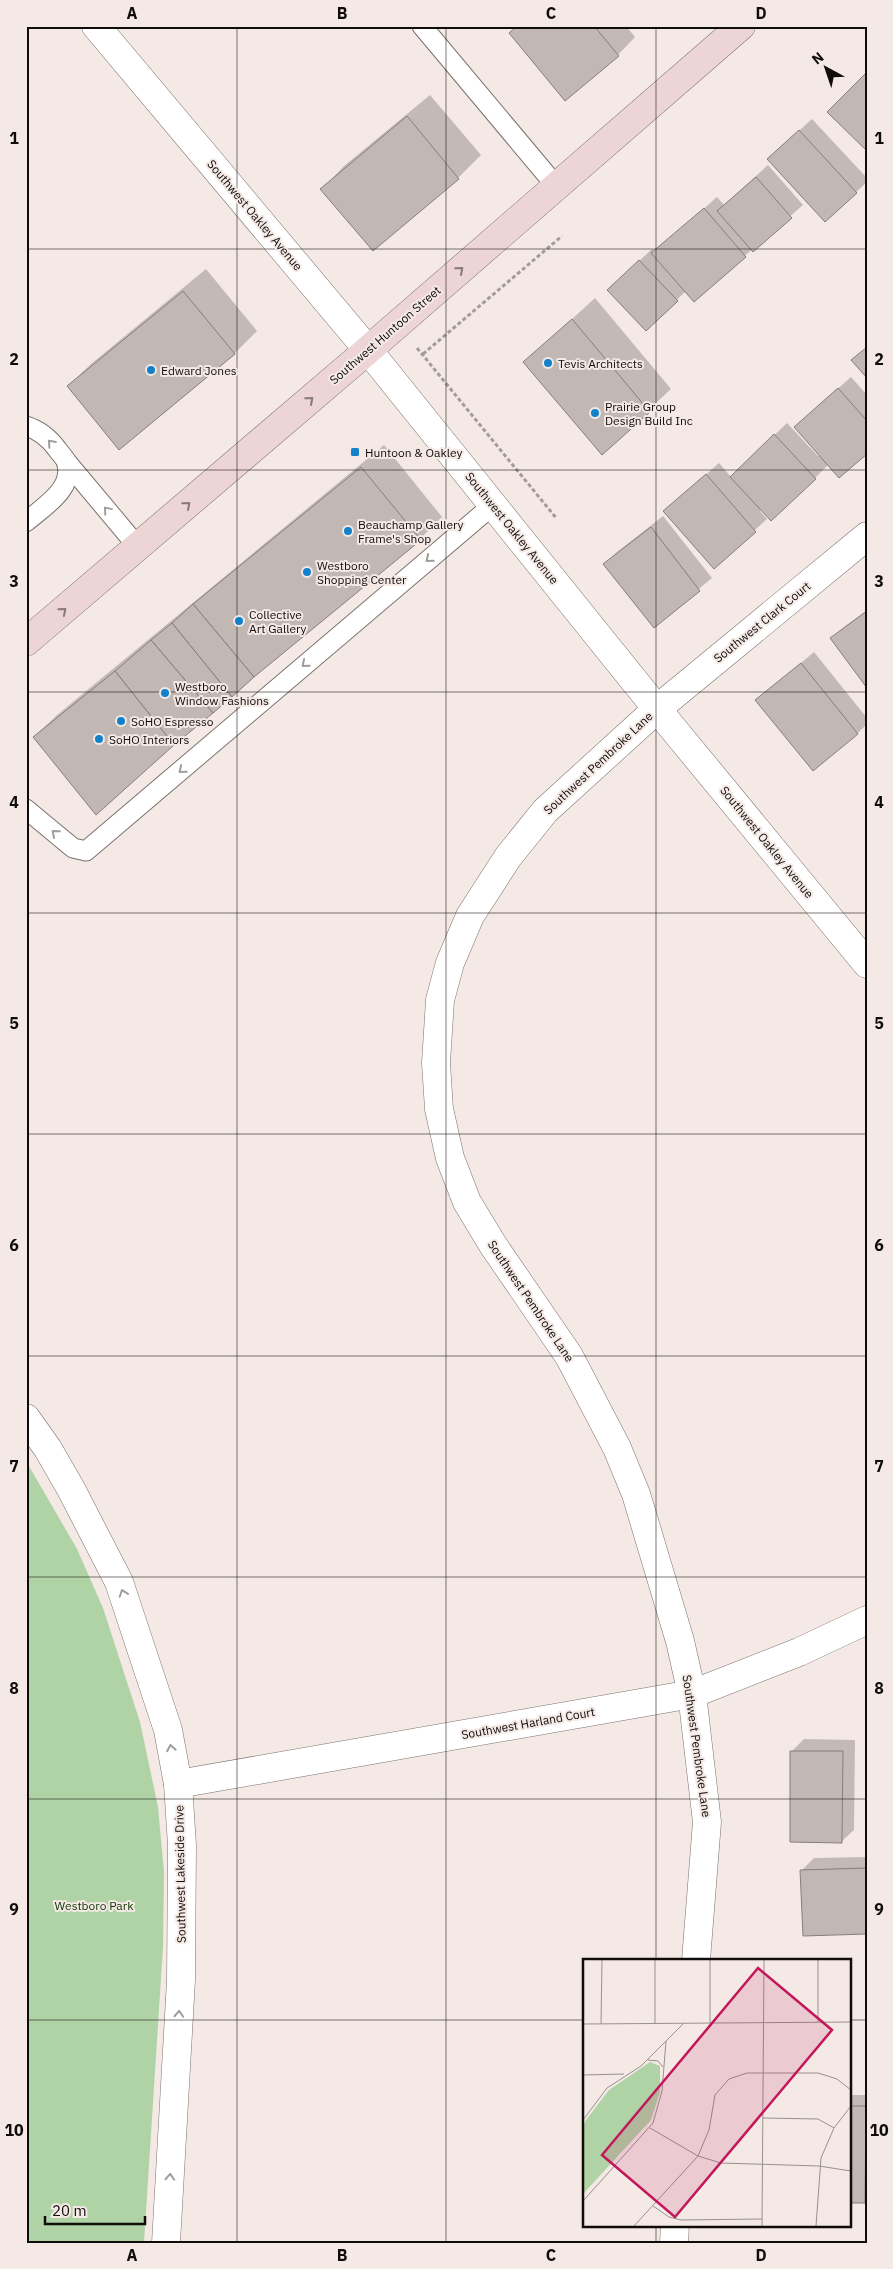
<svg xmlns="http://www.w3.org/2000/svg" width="893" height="2269" viewBox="0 0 893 2269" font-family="'IBM Plex Sans',sans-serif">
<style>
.green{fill:#b0d3a6}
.shadow{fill:#0003}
.building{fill:#c1b8b3;stroke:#877e7a}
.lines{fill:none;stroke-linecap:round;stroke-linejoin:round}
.service-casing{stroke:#7b726e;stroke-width:21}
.minor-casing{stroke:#7b726e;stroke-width:29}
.tertiary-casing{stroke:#7b726e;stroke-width:29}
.secondary-casing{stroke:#7b726e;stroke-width:29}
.path{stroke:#a49c98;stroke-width:3;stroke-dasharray:4 2.5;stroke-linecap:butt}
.service{stroke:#fff;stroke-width:19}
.minor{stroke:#fff;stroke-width:28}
.tertiary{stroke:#fff;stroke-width:28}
.secondary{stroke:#edd4d5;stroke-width:28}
.oneway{stroke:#897a7a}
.oneway2{stroke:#9f9e9d}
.grid{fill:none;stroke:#0f0c0a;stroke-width:1;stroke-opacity:0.55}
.poi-dot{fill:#1280ca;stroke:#f4e9e5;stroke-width:2}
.labels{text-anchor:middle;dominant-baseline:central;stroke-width:4;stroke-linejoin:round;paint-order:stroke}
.street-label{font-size:12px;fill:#0f0c0a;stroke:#f4e9e5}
.poi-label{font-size:12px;fill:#0f0c0a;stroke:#f4e9e5;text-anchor:start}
.park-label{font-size:12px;fill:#0d3400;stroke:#f4e9e5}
.inset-road{fill:none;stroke:#98918d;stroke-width:1}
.view{fill:#c2185b;fill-opacity:0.15;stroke:#c2185b;stroke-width:2.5}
.inset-edge{fill:none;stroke:#0f0c0a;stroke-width:2.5}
.neatline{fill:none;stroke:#0f0c0a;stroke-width:2}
.grid-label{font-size:16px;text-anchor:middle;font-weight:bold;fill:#0f0c0a}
</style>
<rect width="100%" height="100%" fill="#f4e9e5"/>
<!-- green -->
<path class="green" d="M 26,1461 L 77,1549 L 103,1608 L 140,1722 L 158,1807 L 164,1872 L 163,1947 L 144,2243 L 26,2243 Z"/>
<!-- shadow -->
<g class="shadow">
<path d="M 518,26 L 626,26 L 635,37 L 618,55 L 565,99 Z"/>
<path d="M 430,95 L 481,155 L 458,178 L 373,249 L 322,189 L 344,166 Z"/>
<path d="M 812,119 L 867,178 L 867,182 L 825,221 L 781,147 Z"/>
<path d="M 768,165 L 803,205 L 694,300 L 686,291 L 646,330 L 621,278 L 652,249 L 655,252 L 717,197 L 724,205 Z"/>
<path d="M 206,269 L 257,331 L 235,353 L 119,448 L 68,386 L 91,364 Z"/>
<path d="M 595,298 L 671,389 L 602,453 L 525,362 Z"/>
<path d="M 851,377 L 867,395 L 867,452 L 828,465 L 815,478 L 762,509 L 760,511 L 767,519 L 714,567 L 665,511 L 719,463 L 731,477 L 787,423 L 818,456 L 820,455 L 808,415 Z"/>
<path d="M 384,445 L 442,517 L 420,539 L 34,737 L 57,715 Z"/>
<path d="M 663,516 L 712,578 L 654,626 L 605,564 L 617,552 Z"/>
<path d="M 867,610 L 867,686 L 832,639 L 844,627 Z"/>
<path d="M 814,652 L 867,718 L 867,724 L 857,734 L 757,700 Z"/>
<path d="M 804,1739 L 855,1740 L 854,1830 L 841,1842 L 792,1751 Z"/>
<path d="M 867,1857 L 867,1933 L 802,1870 L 814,1858 Z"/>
<path d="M 849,2095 L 867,2095 L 867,2200 L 865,2202 L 849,2202 Z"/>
</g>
<!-- building -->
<g class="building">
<path d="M 517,26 L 594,26 L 619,56 L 565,101 L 509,33 Z"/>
<path d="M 867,72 L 867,151 L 827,112 Z"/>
<path d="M 407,116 L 459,179 L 373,251 L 320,189 Z"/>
<path d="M 799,130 L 857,193 L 825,222 L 767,159 Z"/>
<path d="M 756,177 L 792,218 L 753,252 L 717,211 Z"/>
<path d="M 704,208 L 746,257 L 694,302 L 651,253 Z"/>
<path d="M 639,260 L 678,301 L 646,331 L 607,290 Z"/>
<path d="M 183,291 L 235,354 L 119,450 L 67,386 Z"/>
<path d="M 572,319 L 650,412 L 602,455 L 523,362 Z"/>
<path d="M 867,347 L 867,378 L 851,360 Z"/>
<path d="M 838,388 L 867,421 L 867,454 L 839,478 L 794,427 Z"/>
<path d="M 774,434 L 816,479 L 771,521 L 730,477 Z"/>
<path d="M 361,467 L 421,540 L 254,677 L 193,604 Z"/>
<path d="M 706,474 L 756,532 L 714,569 L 663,511 Z"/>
<path d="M 651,527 L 700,591 L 654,628 L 603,564 Z"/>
<path d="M 193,604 L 254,677 L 232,697 L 172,623 Z"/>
<path d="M 867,611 L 867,688 L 830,638 Z"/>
<path d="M 172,623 L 232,697 L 213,713 L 151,640 Z"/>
<path d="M 151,640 L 213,713 L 174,745 L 115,671 Z"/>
<path d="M 801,663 L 858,734 L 813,771 L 755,700 Z"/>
<path d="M 115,671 L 174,745 L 96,815 L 33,737 Z"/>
<path d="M 790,1751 L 843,1751 L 842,1843 L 790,1842 Z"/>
<path d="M 867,1868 L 867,1934 L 803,1936 L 800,1870 Z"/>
<path d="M 849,2106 L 866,2106 L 865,2203 L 849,2203 Z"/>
</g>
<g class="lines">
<!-- service casing -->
<g class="service-casing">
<g id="service">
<path d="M 422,26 L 556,186"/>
<path d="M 26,426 C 39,430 49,438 57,449 C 59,452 64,457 66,461 C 76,488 43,507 26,522"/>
<path d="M 66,461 L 138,547"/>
<path d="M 26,809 L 73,848 L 86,851 L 493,505"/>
</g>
</g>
<!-- minor casing -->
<g class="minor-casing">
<g id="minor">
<path d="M 26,1418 L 48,1449 L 71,1489 L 119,1582 L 168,1730 L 178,1784 L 182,1845 L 181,1980 L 166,2243"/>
<path d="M 178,1784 L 692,1694 L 799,1652 L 867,1620"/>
<path d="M 696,1960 L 707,1822 L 692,1694 L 680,1641 L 636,1494 L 617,1448 L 569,1356 L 493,1245 L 467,1202 L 450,1158 L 439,1109 L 436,1063 L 440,1000 L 450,963 L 470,916 L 508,857 L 545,811 L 657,709 L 867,536"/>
<path d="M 674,2243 L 675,2225"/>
</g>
</g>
<!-- tertiary casing -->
<g class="tertiary-casing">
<path id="tertiary" d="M 96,26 L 368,350 L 657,709 L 867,964"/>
</g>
<!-- secondary casing -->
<g class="secondary-casing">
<path id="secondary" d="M 26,642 L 368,350 L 741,26"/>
</g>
<!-- path -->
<g class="path">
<path d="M 417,348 L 557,519"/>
<path d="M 423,354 L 562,236"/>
</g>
<!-- service -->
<use href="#service" class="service"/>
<!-- minor -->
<use href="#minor" class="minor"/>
<!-- tertiary -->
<use href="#tertiary" class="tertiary"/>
<!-- secondary -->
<use href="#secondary" class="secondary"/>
</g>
<!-- one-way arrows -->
<defs><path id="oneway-chevron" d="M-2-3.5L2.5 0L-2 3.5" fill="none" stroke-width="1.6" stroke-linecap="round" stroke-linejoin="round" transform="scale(1.25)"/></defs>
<g class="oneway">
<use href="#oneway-chevron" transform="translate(460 270) rotate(-41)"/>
<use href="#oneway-chevron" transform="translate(310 400) rotate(-41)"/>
<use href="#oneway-chevron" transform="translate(187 505) rotate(-41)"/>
<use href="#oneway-chevron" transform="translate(63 611) rotate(-40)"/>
</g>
<g class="oneway2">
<use href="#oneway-chevron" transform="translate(51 443) rotate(-132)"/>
<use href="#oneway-chevron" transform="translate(107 510) rotate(-130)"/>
<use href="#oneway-chevron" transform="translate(429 559) rotate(140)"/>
<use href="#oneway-chevron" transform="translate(305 664) rotate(140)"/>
<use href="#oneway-chevron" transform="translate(182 770) rotate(140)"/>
<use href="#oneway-chevron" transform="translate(55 833) rotate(-139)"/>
<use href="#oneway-chevron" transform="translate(123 1593) rotate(-109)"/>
<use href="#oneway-chevron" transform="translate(171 1748) rotate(-100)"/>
<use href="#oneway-chevron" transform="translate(179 2014) rotate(-87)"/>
<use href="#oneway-chevron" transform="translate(170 2177) rotate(-87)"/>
</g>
<!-- grid -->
<path class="grid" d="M 237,26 L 237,2243M 446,26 L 446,2243M 656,26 L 656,1960M 26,249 L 867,249M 26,470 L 867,470M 26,692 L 867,692M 26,913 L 867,913M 26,1134 L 867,1134M 26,1356 L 867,1356M 26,1577 L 867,1577M 26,1799 L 867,1799M 26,2020 L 584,2020M 849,2020 L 867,2020M 656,2225 L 656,2243"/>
<!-- markers -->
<g class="poi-dot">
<circle cx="548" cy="363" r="5"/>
<circle cx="151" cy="370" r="5"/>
<circle cx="595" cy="413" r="5"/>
<rect x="350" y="447" width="10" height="10" rx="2.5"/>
<circle cx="348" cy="531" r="5"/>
<circle cx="307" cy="572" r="5"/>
<circle cx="239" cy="621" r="5"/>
<circle cx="165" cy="693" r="5"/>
<circle cx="121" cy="721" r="5"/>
<circle cx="99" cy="739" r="5"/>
</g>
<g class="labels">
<!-- street labels -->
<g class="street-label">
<text transform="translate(255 215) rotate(50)">Southwest Oakley Avenue</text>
<text transform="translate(385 335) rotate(-41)">Southwest Huntoon Street</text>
<text transform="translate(512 528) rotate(51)">Southwest Oakley Avenue</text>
<text transform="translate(762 622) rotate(-39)">Southwest Clark Court</text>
<text transform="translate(598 763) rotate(-43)">Southwest Pembroke Lane</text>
<text transform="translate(767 842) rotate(51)">Southwest Oakley Avenue</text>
<text transform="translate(531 1301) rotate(56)">Southwest Pembroke Lane</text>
<text transform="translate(528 1723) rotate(-10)">Southwest Harland Court</text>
<text transform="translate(697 1746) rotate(82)">Southwest Pembroke Lane</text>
<text transform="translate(180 1874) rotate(-91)">Southwest Lakeside Drive</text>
</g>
<!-- poi labels -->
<g class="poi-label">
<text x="558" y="363">Tevis Architects</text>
<text x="161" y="370">Edward Jones</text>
<text x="605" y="406">Prairie Group<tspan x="605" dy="14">Design Build Inc</tspan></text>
<text x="365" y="452">Huntoon &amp; Oakley</text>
<text x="358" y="524">Beauchamp Gallery<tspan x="358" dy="14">Frame's Shop</tspan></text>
<text x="317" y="565">Westboro<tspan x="317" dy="14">Shopping Center</tspan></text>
<text x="249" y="614">Collective<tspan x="249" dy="14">Art Gallery</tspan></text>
<text x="175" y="686">Westboro<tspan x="175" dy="14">Window Fashions</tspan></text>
<text x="131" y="721">SoHO Espresso</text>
<text x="109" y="739">SoHO Interiors</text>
</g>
<!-- park labels -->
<g class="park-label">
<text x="94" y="1905">Westboro Park</text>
</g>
</g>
<!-- overview -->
<g transform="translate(583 1959)">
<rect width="268" height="268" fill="#f4e9e5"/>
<path d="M 67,103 L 77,107 L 77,133 L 68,161 L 0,235 L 0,168 L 3,161 L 26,131 Z" fill="#b0d3a6"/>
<path class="inset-road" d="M 235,63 L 235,0M 127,64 L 127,0M 0,65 L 268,63M 18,65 L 19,0M 72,65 L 72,0M 65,101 L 75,102 L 80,108M 0,116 L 41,115M 180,159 L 235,160 L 251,169M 0,161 L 24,129 L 58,107 L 101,64M 67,169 L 115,197 L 138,204 L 236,207 L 268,212M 0,242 L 70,164 L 79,132 L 83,82M 70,247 L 86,258 L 98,261 L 179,260M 51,267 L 115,197 L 126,171 L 132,136 L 146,120 L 164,114 L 235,114 L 254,120 L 268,131M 179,267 L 181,0M 233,267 L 238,199 L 251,169 L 268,147"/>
<path class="view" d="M 175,9 L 249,71 L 92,258 L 19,196 Z"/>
<rect width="268" height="268" class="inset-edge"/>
</g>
<!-- border -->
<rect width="893" height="2269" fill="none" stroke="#f4e9e5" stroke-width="55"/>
<!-- north arrow -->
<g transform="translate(826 68) rotate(320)" stroke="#f4e9e5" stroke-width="4" paint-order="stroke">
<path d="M0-4L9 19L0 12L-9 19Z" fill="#0f0c0a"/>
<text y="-8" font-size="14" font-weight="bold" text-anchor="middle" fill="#0f0c0a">N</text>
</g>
<!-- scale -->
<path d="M45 2216v8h100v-8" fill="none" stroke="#0f0c0a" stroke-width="2.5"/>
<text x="52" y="2216" font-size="15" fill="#0f0c0a" stroke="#f4e9e5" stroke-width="4" paint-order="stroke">20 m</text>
<rect x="28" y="28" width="838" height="2214" class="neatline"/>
<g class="grid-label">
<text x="132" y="19">A</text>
<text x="342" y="19">B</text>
<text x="551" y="19">C</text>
<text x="761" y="19">D</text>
<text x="14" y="144">1</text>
<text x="879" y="144">1</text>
<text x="14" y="365">2</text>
<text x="879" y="365">2</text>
<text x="14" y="587">3</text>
<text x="879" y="587">3</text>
<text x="14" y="808">4</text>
<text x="879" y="808">4</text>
<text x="14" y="1029">5</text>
<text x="879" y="1029">5</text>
<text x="14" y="1251">6</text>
<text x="879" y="1251">6</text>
<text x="14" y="1472">7</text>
<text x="879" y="1472">7</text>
<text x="14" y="1694">8</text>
<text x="879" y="1694">8</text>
<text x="14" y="1915">9</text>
<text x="879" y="1915">9</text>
<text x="14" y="2136">10</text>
<text x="879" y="2136">10</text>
<text x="132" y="2261">A</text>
<text x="342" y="2261">B</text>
<text x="551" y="2261">C</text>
<text x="761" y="2261">D</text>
</g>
</svg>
